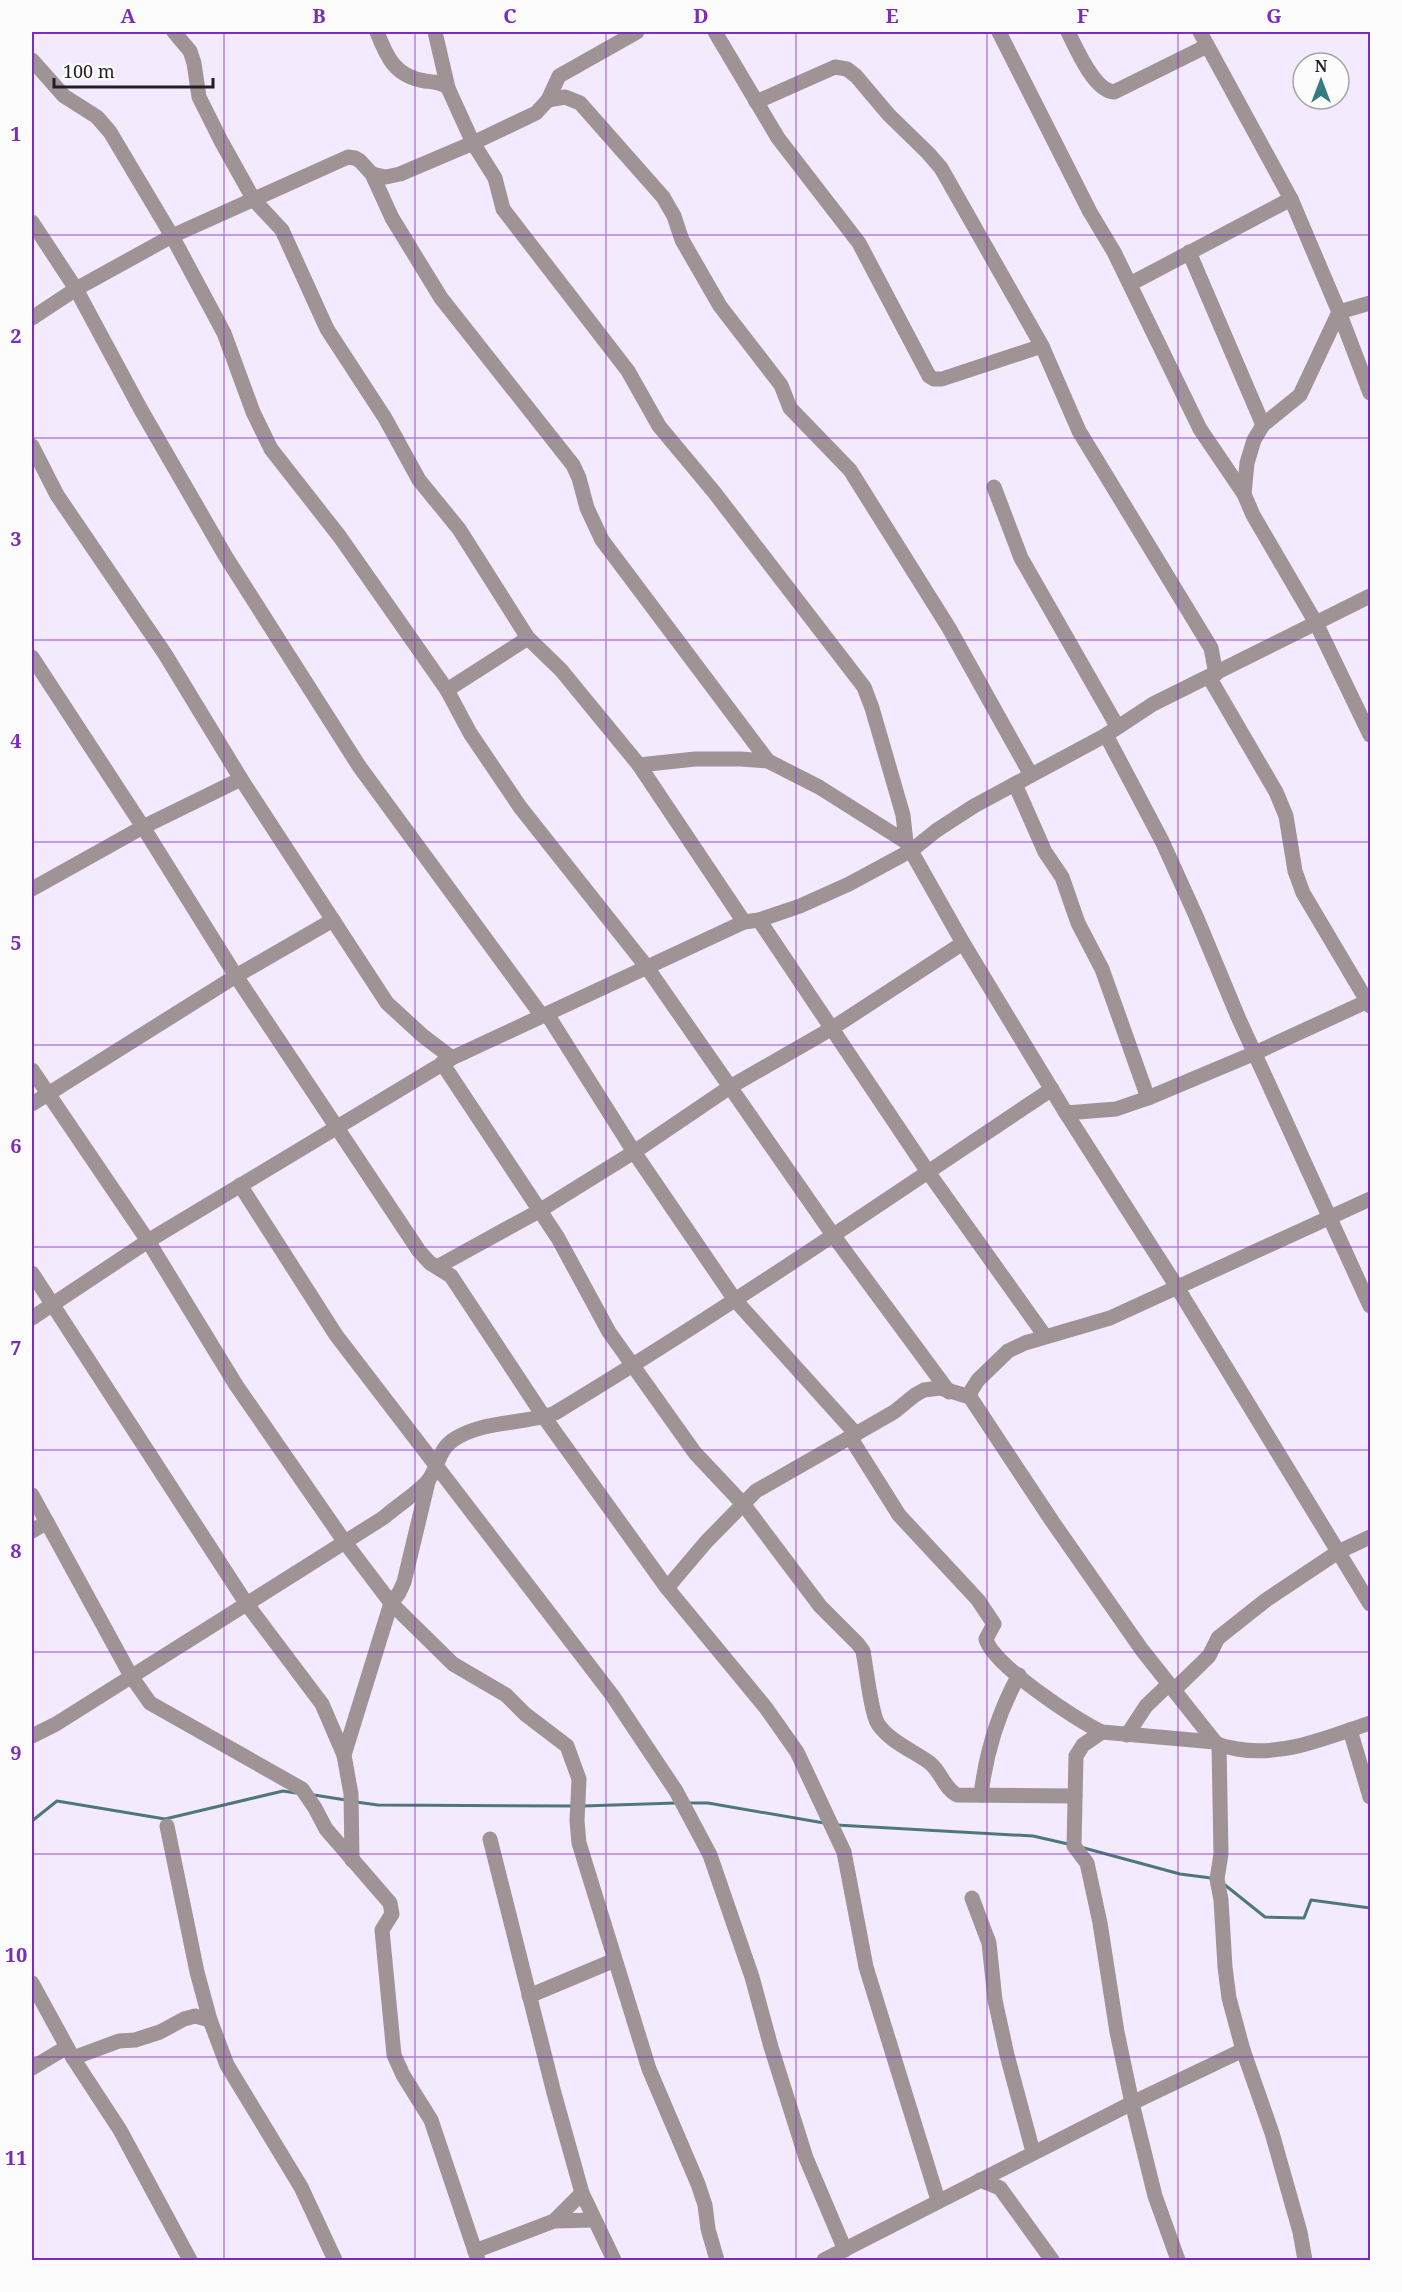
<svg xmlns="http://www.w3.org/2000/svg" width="1402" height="2292" viewBox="0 0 1402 2292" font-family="'Noto Serif',serif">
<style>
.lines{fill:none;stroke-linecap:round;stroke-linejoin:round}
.stream{stroke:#4d787b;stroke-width:3}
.minor{stroke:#a09395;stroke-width:15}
.grid{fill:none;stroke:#7b2cbf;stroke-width:1.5;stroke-opacity:0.55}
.neatline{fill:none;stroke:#7b2cbf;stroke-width:2}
.grid-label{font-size:20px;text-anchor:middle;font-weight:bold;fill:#7b2cbf}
</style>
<rect width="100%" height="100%" fill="#f3eafd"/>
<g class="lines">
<!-- stream -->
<g class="stream">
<path d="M 314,1795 L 346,1800"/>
<path d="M 356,1802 L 378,1805 L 574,1806"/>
<path d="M 688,1803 L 708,1803 L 824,1823"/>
<path d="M 583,1806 L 676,1803"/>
<path d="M 32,1821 L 57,1801 L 165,1819 L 283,1791 L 296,1793"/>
<path d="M 836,1825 L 1033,1836 L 1068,1844"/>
<path d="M 1084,1848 L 1180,1874 L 1211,1878"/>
<path d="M 1225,1885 L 1265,1917 L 1304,1918 L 1311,1900 L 1370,1908"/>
</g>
<!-- minor -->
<g class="minor">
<path d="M 174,32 L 190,51 L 194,63 L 199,97 L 221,141 L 254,200 L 282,230 L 327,329 L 385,418 L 419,480 L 459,529 L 528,638 L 561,670 L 639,765 L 744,922"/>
<path d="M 377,32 C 387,58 395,76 425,81 C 434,82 442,82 448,88 L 473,143 L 495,178 L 503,209 L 628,371 L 659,426 L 714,492 L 864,687 L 872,708 L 903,815 L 906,842"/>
<path d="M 435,32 L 448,88"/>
<path d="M 715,32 L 778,138 L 859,243 L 929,376 L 934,379 L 942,379 L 1042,346"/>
<path d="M 999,32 L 1090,212 L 1114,252 L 1200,429 L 1244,494 L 1253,515 L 1316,623 L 1370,735"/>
<path d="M 1068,32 C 1076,48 1094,91 1114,92 L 1207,46"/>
<path d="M 1200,32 L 1291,199 L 1339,312 L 1370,393"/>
<path d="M 32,60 L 64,96 L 97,117 L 110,132 L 172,236 L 224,333 L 253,412 L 271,449 L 340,537 L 447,690 L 470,733 L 520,807 L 646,966 L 833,1235 L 949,1392"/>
<path d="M 548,100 L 565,97 L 580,103 L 663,197 L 674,216 L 682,240 L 720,306 L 781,385 L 790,408 L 850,470 L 949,628 L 1031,775"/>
<path d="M 756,102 L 835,67 L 847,69 L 856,76 L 889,115 L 928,153 L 941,168 L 1042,346 L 1079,431 L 1211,648 L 1216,674"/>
<path d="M 372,174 L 386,177 L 400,174 L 473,143 L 536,113 L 548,100 L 559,76 L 637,32"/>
<path d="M 32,222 L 76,289 L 140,408 L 226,557 L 359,766 L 542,1016"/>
<path d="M 1189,252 L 1263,425"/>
<path d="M 1130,284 L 1291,199"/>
<path d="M 32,318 L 76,289 L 172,236 L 348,157 L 355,158 L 360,161 L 372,174 L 392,218 L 441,298 L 573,465 L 579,478 L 587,508 L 602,540 L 768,761"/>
<path d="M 32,446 L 57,495 L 165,654 L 241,779 L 387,1003 L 423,1036 L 452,1058"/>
<path d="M 994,487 L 1021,558 L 1117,726"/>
<path d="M 1244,494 L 1247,463 L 1254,440 L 1263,425 L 1300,395 L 1339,312 L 1370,303"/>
<path d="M 32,657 L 143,827 L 236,976 L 419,1251 L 430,1263 L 451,1276 L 544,1417 L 667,1588 L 766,1708 L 797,1752 L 844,1852 L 866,1967 L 938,2200"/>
<path d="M 1209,677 L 1276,792 L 1286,816 L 1295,871 L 1303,893 L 1370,1006"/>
<path d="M 447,690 L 528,638"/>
<path d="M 1106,735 L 1162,841 L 1196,916 L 1238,1017 L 1370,1306"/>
<path d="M 639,765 L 695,759 L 741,759 L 768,761 L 819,787 L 906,842 L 963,943 L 1066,1113 L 1177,1287 L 1370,1604"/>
<path d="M 1015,784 L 1045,852 L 1062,877 L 1078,923 L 1102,969 L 1148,1098"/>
<path d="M 32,889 L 143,827 L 241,779"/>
<path d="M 759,920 L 928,1172 L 1045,1336"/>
<path d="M 547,1014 L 634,1152 L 735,1300 L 856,1434"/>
<path d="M 442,1063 L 558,1238 L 609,1332 L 695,1453 L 744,1505 L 820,1606 L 858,1644 L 863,1651 C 866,1667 871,1713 878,1724 C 890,1742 914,1751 930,1763 C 941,1772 944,1788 957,1795 L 1075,1796"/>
<path d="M 32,1070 L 148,1241 L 236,1385 L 344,1541 L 391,1603 L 344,1755"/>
<path d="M 32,1104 L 236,976 L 333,920"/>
<path d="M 1066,1113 L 1116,1109 L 1148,1098 L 1255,1053 L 1370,1000"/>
<path d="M 240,1185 L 336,1335 L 612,1695 L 676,1791 L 710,1855 L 752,1977 L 771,2047 L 806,2158 L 845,2250"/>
<path d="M 437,1267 L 539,1211 L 634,1152 L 730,1087 L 831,1029 L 963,943"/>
<path d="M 32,1273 L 246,1603 L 322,1704 L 344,1755 L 351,1794 L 352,1860"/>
<path d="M 32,1318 L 148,1241 L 452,1058 L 744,922 L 759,920 L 800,906 L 849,884 L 912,850 L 937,830 L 974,806 L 1106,735 L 1153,704 L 1370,596"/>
<path d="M 970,1397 L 971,1391 L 978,1380 L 1008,1351 L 1025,1343 L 1110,1318 L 1370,1199"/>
<path d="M 850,1437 L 899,1515 L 978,1600 L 994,1624 L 986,1639 C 993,1665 1076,1720 1102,1732 L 1215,1742 C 1221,1747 1229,1747 1237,1749 C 1283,1757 1328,1737 1370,1723"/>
<path d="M 428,1482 L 404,1582 L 399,1593 L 391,1603 L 453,1664 L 506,1695 L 525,1714 L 567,1746 L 579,1779 L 577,1821 L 579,1843 L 649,2069 L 698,2184 L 705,2205 L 708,2229 L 717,2260"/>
<path d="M 32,1495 L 131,1676 L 150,1703 L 302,1789 L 315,1808 L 326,1829 L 390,1903 L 392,1914 L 382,1930 L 394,2055 L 403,2075 L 431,2120 L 478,2260"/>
<path d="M 32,1531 L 47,1522"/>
<path d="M 667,1588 L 706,1542 L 756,1491 L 894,1412 L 915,1395 L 924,1390 L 940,1388 L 970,1397 L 1052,1521 L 1142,1650 L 1215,1742"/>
<path d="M 1174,1690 L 1209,1656 L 1218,1638 L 1266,1600 L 1338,1552 L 1370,1537"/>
<path d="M 1350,1730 L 1370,1797"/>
<path d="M 1102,1732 L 1083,1745 L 1076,1756 L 1074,1846 L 1087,1863 L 1100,1923 L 1117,2032 L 1132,2103 L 1155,2196 L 1178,2260"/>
<path d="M 1127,1735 L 1146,1706 L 1169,1684"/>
<path d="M 32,1736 L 56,1724 L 383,1518 C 397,1506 413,1496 426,1483 C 438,1471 437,1451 453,1440 C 482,1420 522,1425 555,1413 C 724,1311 887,1199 1052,1089"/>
<path d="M 1219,1745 L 1221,1854 L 1217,1879 L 1221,1900 L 1225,1967 L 1229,1998 L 1243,2050 L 1272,2133 L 1300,2232 L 1305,2260"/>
<path d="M 981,1795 C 986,1752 998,1713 1019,1675"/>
<path d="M 167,1826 L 197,1972 L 210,2020 L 227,2065 L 301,2187 L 335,2260"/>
<path d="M 490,1839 L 554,2093 L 582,2193 L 614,2260"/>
<path d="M 972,1898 L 989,1943 L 995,2000 L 1007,2055 L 1033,2152"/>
<path d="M 32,1983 L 73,2058 L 120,2130 L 190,2260"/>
<path d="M 529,1996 L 615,1960"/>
<path d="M 73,2058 L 119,2041 L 135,2040 L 160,2032 L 184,2019 L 195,2016 L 210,2020"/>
<path d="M 32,2068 L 67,2047"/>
<path d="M 980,2180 L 1000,2188 L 1052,2260"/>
<path d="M 554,2221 L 582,2193"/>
<path d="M 475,2251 L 554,2221 L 594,2220"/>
<path d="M 824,2260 L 1132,2103 L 1243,2050"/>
</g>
</g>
<!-- grid -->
<path class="grid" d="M 224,32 L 224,2260M 415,32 L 415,2260M 606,32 L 606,2260M 796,32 L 796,2260M 987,32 L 987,2260M 1178,32 L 1178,2260M 32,235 L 1370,235M 32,438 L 1370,438M 32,640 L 1370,640M 32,842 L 1370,842M 32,1045 L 1370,1045M 32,1247 L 1370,1247M 32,1450 L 1370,1450M 32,1652 L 1370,1652M 32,1854 L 1370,1854M 32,2057 L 1370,2057"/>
<!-- border -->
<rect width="1402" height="2292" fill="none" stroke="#fcfcfc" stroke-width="66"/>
<!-- north arrow -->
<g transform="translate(1321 81)"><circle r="28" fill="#fcfcfc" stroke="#a5a3a6" stroke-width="1.5"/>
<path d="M0-4.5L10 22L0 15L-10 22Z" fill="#337c80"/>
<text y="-9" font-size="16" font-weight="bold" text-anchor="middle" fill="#221e26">N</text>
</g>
<!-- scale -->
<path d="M54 78v9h159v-9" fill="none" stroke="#221e26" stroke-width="3"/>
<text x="63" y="78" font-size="18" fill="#221e26" stroke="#fcfcfc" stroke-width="4.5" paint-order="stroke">100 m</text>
<rect x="33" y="33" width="1336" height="2226" class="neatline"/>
<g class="grid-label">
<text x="128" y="23">A</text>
<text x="319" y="23">B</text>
<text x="510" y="23">C</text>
<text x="701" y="23">D</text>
<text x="892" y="23">E</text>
<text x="1083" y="23">F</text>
<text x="1274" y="23">G</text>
<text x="16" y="141">1</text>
<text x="16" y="343">2</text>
<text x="16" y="546">3</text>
<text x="16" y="748">4</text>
<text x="16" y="950">5</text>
<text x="16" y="1153">6</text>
<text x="16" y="1355">7</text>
<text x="16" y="1558">8</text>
<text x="16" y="1760">9</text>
<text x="16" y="1962">10</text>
<text x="16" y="2165">11</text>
</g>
</svg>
